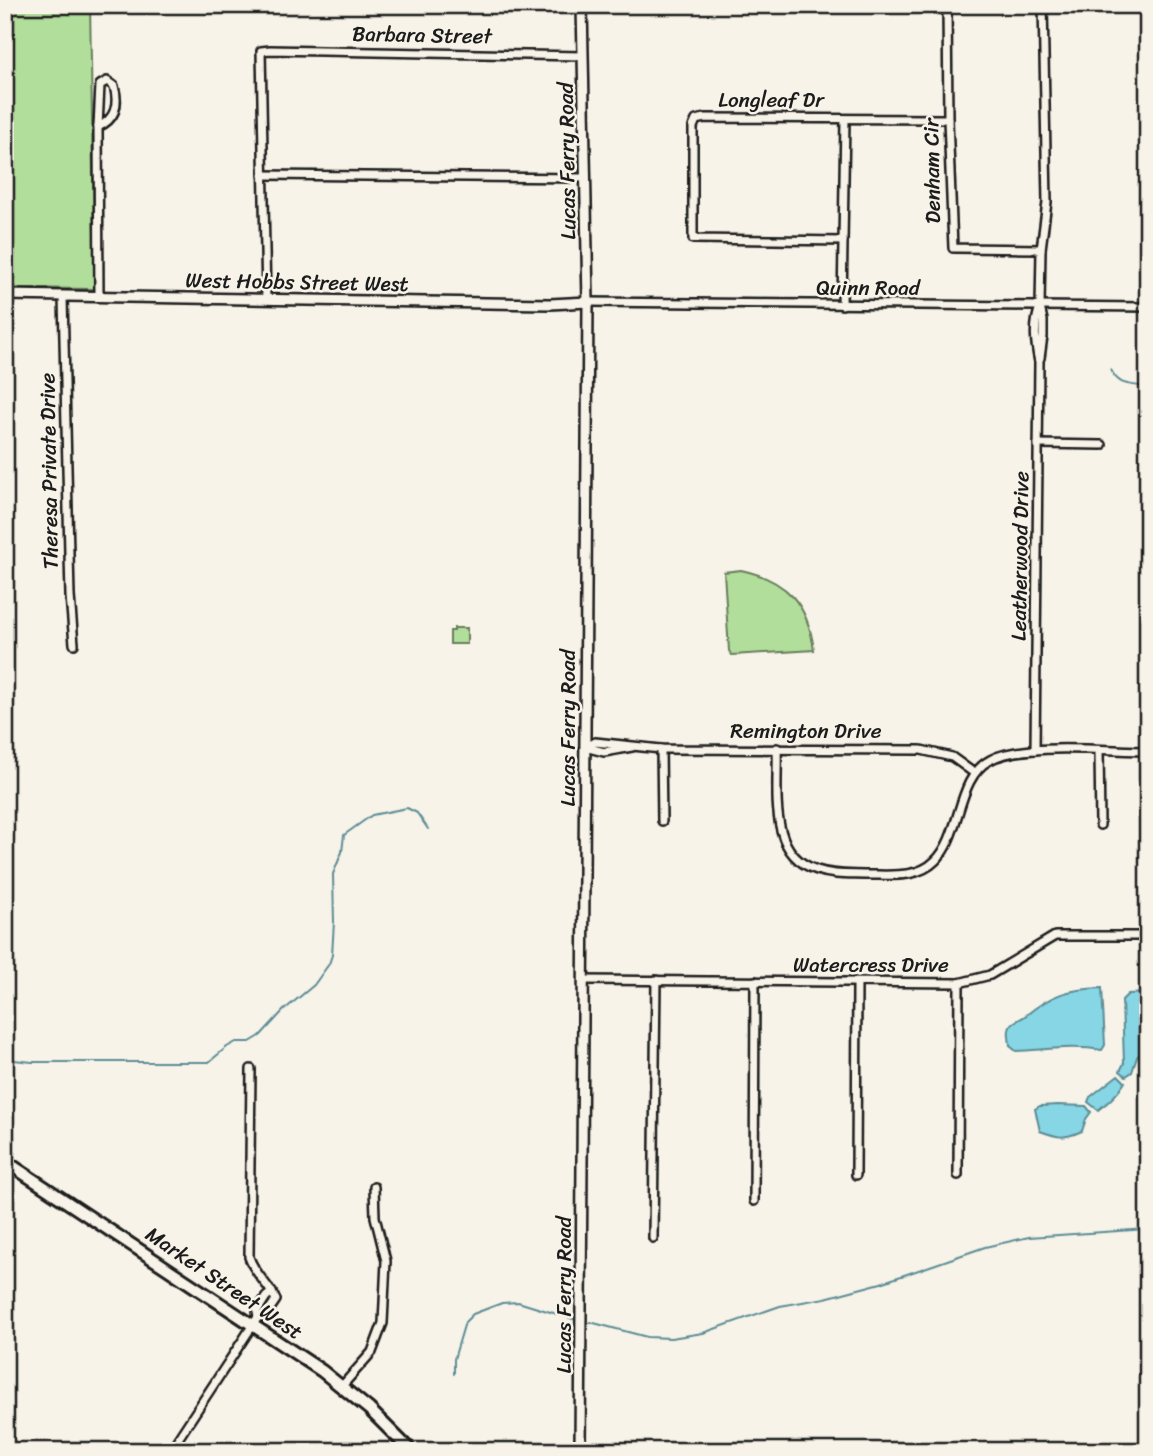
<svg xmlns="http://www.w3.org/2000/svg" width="1153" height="1456" viewBox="0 0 1153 1456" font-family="Sriracha,sans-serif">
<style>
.green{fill:#b2de9c;stroke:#677d5c;stroke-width:2}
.water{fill:#87d6e5;stroke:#5c8c95;stroke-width:2}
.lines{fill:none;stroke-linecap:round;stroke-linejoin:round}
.stream{stroke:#5c8c95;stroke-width:2}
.minor-casing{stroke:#1c1c1c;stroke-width:12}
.tertiary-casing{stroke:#1c1c1c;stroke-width:14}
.secondary-casing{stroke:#1c1c1c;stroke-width:16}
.minor{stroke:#f7f3e8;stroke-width:7}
.tertiary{stroke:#f7f3e8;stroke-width:9}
.secondary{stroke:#f7f3e8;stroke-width:10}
.labels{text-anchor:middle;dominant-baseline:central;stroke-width:5;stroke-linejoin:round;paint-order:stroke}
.street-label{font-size:21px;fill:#1c1c1c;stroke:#f7f3e8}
</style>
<rect width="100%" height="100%" fill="#f7f3e8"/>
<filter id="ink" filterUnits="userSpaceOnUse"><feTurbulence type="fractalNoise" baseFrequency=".0143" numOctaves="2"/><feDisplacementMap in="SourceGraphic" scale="14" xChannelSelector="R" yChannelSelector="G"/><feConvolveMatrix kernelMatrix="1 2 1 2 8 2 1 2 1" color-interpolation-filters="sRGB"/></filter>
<g filter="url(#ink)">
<!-- green -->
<g class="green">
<path d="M 5,5 L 90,5 L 95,289 L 5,288 Z"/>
<path d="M 741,570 C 787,580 808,604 814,650 L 732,655 L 729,651 L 724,572 Z"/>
<path d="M 454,628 L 467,628 L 467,644 L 450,644 L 450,631 L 454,631 Z"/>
</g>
<!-- water -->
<g class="water">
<path d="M 1102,988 L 1105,1045 L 1102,1050 C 1072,1045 1045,1050 1016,1051 L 1010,1046 C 1010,1042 1008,1034 1009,1030 C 1011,1021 1020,1020 1025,1016 C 1052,994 1068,989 1102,988 Z"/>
<path d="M 1148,993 L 1148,1045 L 1137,1057 L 1132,1072 L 1126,1076 L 1120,1071 L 1124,1063 L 1122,1000 L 1128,994 Z"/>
<path d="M 1118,1075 L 1125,1082 C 1118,1094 1109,1102 1098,1110 L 1088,1102 L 1090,1097 Z"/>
<path d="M 1058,1105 L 1086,1106 L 1091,1112 L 1086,1119 L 1082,1131 C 1064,1139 1059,1138 1040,1131 L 1035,1109 L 1040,1106 Z"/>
</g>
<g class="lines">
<!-- stream -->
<g class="stream">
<path d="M 1111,370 C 1118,384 1125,384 1140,386 L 1148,396"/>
<path d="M 5,1059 L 32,1062 L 209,1062 L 227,1047 L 236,1042 L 250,1042 L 260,1036 L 284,1010 L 314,985 L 329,964 L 332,955 L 334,922 L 333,874 L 342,852 L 344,835 L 372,815 L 407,808 L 417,813 L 428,829"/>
<path d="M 590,1322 L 647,1337 L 671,1338 L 703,1333 L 780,1306 L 825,1298 L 881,1283 L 985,1247 L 1029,1237 L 1148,1229"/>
<path d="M 454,1374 L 454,1359 L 465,1322 L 473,1314 L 502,1303 L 518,1302 L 573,1319"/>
</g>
<!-- minor casing -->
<g class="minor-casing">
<g id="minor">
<path d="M 947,5 L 948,119 L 953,248 L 1041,249"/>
<path d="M 107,81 L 114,86 C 119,104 116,119 98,127 L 100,85 Z"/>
<path d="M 98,127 L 99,297"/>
<path d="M 263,175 L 585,178"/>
<path d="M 843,241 L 693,239 L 693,127 L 696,120 L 705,118 L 948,119"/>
<path d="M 63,297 L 70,596 L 74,644"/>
<path d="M 266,299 L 261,51 L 270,50 L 583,56"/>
<path d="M 588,302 L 1148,307"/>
<path d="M 842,305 L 845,119"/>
<path d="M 1040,358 L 1043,336 L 1043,320 L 1040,307 L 1041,249 L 1047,202 L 1043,5"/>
<path d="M 1038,444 L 1102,445"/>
<path d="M 585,747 L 595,742 L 661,749 L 921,750 L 952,757 L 974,773"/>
<path d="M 585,747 L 604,752 L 632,747"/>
<path d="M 777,748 C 779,789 766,854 817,870 C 834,876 852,874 870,875 C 892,875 918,878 935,861 C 962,835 956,778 990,760 C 1022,742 1108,751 1148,751"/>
<path d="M 661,749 L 662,821"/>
<path d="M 1035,750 L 1039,362 C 1035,343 1033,325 1040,307"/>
<path d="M 1099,751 L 1100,825"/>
<path d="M 583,980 L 959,983 L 990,975 L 1055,936 L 1148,936"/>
<path d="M 251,1069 L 249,1257 C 255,1275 268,1283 276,1300 L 265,1316 L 258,1317"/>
<path d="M 856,1175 L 857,983"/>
<path d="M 958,1175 L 959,983"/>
<path d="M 754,1201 L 755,981"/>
<path d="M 653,1238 L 656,980"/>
<path d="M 342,1386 L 372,1352 L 383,1323 L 386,1261 L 375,1217 L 374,1187"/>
<path d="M 170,1451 L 258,1317 L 257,1311 L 266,1297 L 272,1292"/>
</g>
</g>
<!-- tertiary casing -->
<g class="tertiary-casing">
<g id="tertiary">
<path d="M 5,295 L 550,304 L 588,302"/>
<path d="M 580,1451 L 588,302 L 582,5"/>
</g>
</g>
<!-- secondary casing -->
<g class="secondary-casing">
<path id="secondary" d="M 5,1161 L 322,1371 L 369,1409 L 411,1451"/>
</g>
<!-- minor -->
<use href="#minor" class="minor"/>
<!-- tertiary -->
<use href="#tertiary" class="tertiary"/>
<!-- secondary -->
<use href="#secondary" class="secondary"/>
</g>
</g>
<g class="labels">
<!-- street labels -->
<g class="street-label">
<text transform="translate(422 35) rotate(1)">Barbara Street</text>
<text x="771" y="100">Longleaf Dr</text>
<text transform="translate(567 161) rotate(-91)">Lucas Ferry Road</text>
<text transform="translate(932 171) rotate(-91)">Denham Cir</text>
<text transform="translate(297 282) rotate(1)">West Hobbs Street West</text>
<text x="868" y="288">Quinn Road</text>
<text transform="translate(49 471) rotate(-91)">Theresa Private Drive</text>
<text transform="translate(1020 556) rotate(-89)">Leatherwood Drive</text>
<text transform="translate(568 728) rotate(-90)">Lucas Ferry Road</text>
<text x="806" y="731">Remington Drive</text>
<text x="871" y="965">Watercress Drive</text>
<text transform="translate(224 1283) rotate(34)">Market Street West</text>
<text transform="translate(564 1295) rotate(-90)">Lucas Ferry Road</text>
</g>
</g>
<!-- margin -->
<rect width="1153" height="1456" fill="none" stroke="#f7f3e8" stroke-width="28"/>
<rect x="14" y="14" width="1125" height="1428" fill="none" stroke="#1c1c1c" stroke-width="2.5" filter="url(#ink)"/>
</svg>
